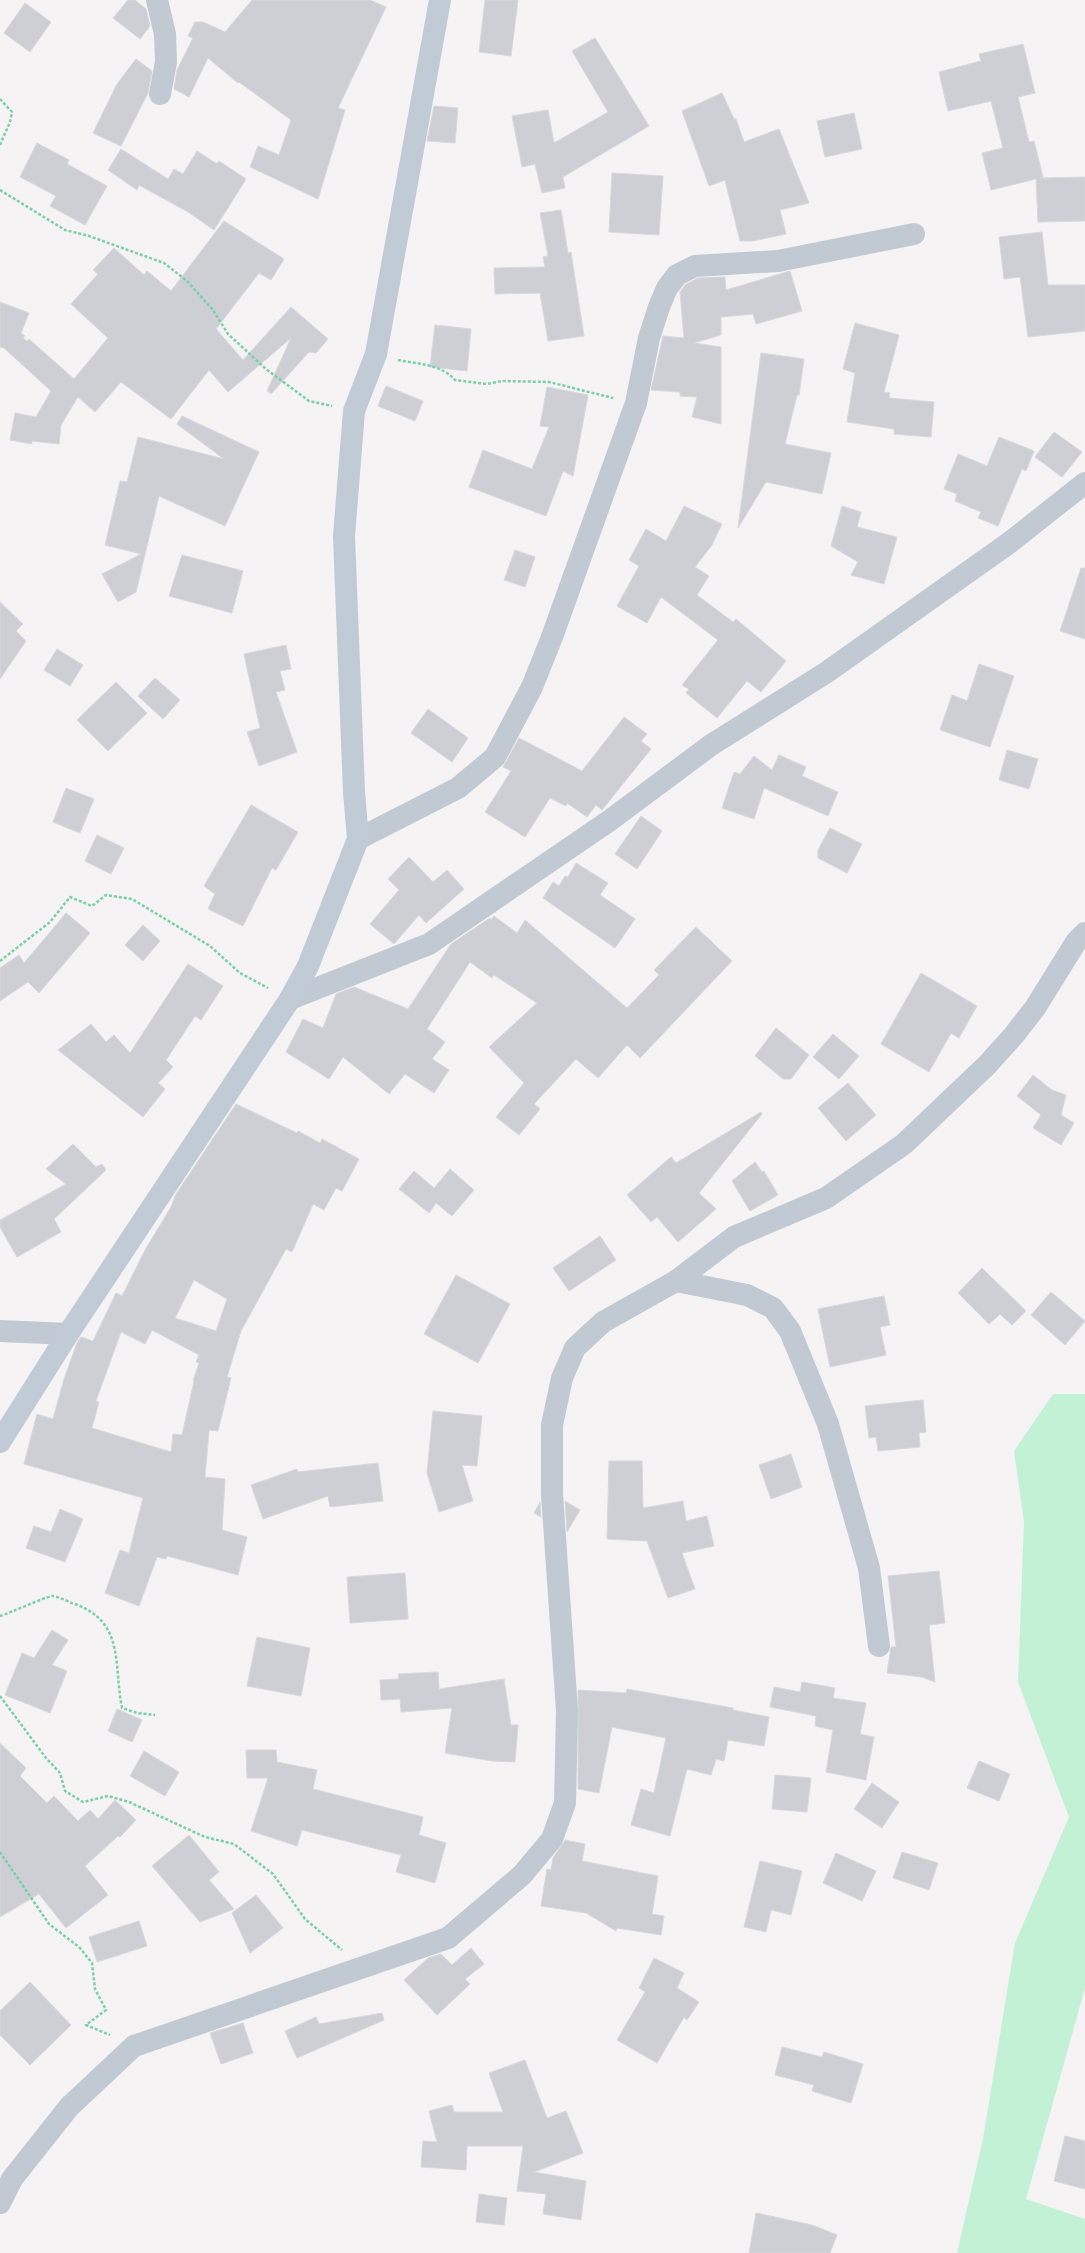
<svg xmlns="http://www.w3.org/2000/svg" width="1085" height="2253" viewBox="0 0 1085 2253" font-family="'Golos Text',sans-serif">
<style>
.green{fill:#c3f1d5}
.building{fill:#cdcfd5;stroke:#d7d9de;fill-rule:evenodd}
.lines{fill:none;stroke-linecap:round;stroke-linejoin:round}
.path{stroke:#7ad0a6;stroke-width:2.5;stroke-dasharray:3 2;stroke-linecap:butt}
.street{stroke:#c1cad2;stroke-width:22}
.secondary{stroke:#c1cbd6;stroke-width:22}
</style>
<rect width="100%" height="100%" fill="#f5f3f3"/>
<!-- green -->
<path class="green" d="M 1053,1394 L 1085,1394 L 1085,1988 L 1026,2199 L 1085,2219 L 1085,2253 L 957,2253 L 983,2139 L 1015,1943 L 1069,1817 L 1018,1682 L 1024,1521 L 1014,1451 Z"/>
<!-- building -->
<g class="building">
<path d="M 128,0 L 135,0 L 146,9 L 150,26 L 140,39 L 113,18 Z"/>
<path d="M 252,0 L 370,0 L 386,7 L 338,108 L 345,110 L 318,199 L 250,167 L 258,146 L 279,155 L 291,120 L 239,82 L 238,83 L 208,58 L 189,97 L 174,89 L 177,70 L 193,38 L 188,36 L 195,22 L 203,22 L 225,32 Z"/>
<path d="M 485,0 L 518,0 L 511,56 L 479,52 Z"/>
<path d="M 25,3 L 51,22 L 30,52 L 4,33 Z"/>
<path d="M 595,38 L 649,126 L 563,177 L 565,188 L 542,193 L 535,164 L 522,167 L 512,116 L 548,110 L 554,143 L 608,112 L 572,51 Z"/>
<path d="M 1023,44 L 1035,93 L 1018,97 L 1029,142 L 1034,141 L 1043,177 L 1040,178 L 1085,177 L 1085,221 L 1038,222 L 1036,179 L 991,190 L 982,153 L 1003,148 L 991,101 L 948,111 L 939,72 L 981,61 L 979,54 Z"/>
<path d="M 136,59 L 152,71 L 148,93 L 121,146 L 93,133 L 117,84 Z"/>
<path d="M 722,93 L 734,119 L 736,119 L 744,142 L 779,129 L 809,203 L 780,210 L 786,234 L 753,241 L 740,241 L 725,180 L 709,186 L 682,111 Z"/>
<path d="M 434,106 L 458,108 L 455,143 L 427,141 Z"/>
<path d="M 854,113 L 862,149 L 825,157 L 817,121 Z"/>
<path d="M 37,143 L 69,160 L 67,164 L 107,186 L 85,225 L 50,206 L 56,196 L 20,177 Z"/>
<path d="M 121,149 L 168,179 L 174,169 L 183,174 L 197,151 L 217,164 L 219,161 L 246,179 L 214,230 L 188,212 L 139,185 L 137,190 L 108,170 Z"/>
<path d="M 612,173 L 663,176 L 659,235 L 609,232 Z"/>
<path d="M 561,210 L 568,253 L 571,252 L 584,336 L 548,341 L 540,293 L 495,294 L 494,268 L 545,267 L 543,257 L 548,256 L 540,213 Z"/>
<path d="M 224,221 L 284,259 L 271,280 L 259,273 L 216,329 L 243,360 L 291,307 L 328,339 L 316,353 L 309,352 L 271,394 L 267,391 L 291,338 L 228,392 L 209,370 L 171,419 L 121,382 L 95,412 L 78,397 L 61,425 L 59,444 L 32,441 L 32,444 L 10,440 L 15,413 L 36,417 L 51,391 L 4,348 L 0,347 L 0,302 L 29,313 L 21,333 L 25,336 L 23,338 L 27,341 L 29,339 L 74,379 L 108,338 L 71,304 L 98,274 L 93,270 L 114,248 L 144,275 L 147,271 L 171,291 Z"/>
<path d="M 1042,232 L 1048,285 L 1085,285 L 1085,331 L 1028,337 L 1020,277 L 1004,279 L 999,237 Z"/>
<path d="M 790,271 L 802,311 L 756,324 L 753,314 L 721,317 L 721,335 L 694,343 L 721,347 L 721,424 L 692,417 L 697,397 L 680,396 L 680,392 L 651,390 L 663,336 L 684,338 L 680,292 L 685,285 L 698,278 L 725,277 L 726,290 Z"/>
<path d="M 855,323 L 899,335 L 884,392 L 890,393 L 889,398 L 934,402 L 931,437 L 894,434 L 894,429 L 847,422 L 855,373 L 843,369 Z"/>
<path d="M 435,325 L 471,329 L 467,371 L 430,367 Z"/>
<path d="M 761,353 L 804,359 L 799,395 L 797,395 L 785,444 L 831,453 L 822,494 L 766,482 L 738,528 Z"/>
<path d="M 386,386 L 423,401 L 415,421 L 378,406 Z"/>
<path d="M 547,387 L 588,395 L 573,476 L 563,471 L 546,516 L 469,487 L 483,450 L 532,469 L 549,427 L 540,426 Z"/>
<path d="M 182,416 L 259,452 L 225,526 L 159,496 L 136,592 L 118,602 L 102,574 L 141,554 L 105,545 L 120,481 L 127,482 L 138,437 L 224,459 L 177,424 Z"/>
<path d="M 1054,432 L 1082,452 L 1062,477 L 1035,457 Z"/>
<path d="M 999,437 L 1034,451 L 1026,471 L 1022,469 L 998,526 L 978,518 L 981,512 L 955,501 L 957,494 L 944,489 L 958,454 L 987,466 Z"/>
<path d="M 684,506 L 722,524 L 712,545 L 695,567 L 709,576 L 697,595 L 733,622 L 736,619 L 786,661 L 761,692 L 747,681 L 717,718 L 686,693 L 689,689 L 682,685 L 718,640 L 661,597 L 647,623 L 617,606 L 639,566 L 629,560 L 646,529 L 666,541 Z"/>
<path d="M 842,506 L 861,512 L 857,527 L 897,537 L 884,584 L 851,575 L 858,562 L 831,546 Z"/>
<path d="M 515,550 L 535,557 L 525,587 L 504,580 Z"/>
<path d="M 182,555 L 243,571 L 232,613 L 169,596 Z"/>
<path d="M 1081,568 L 1085,568 L 1085,639 L 1060,631 Z"/>
<path d="M 0,602 L 23,624 L 16,631 L 26,641 L 0,679 Z"/>
<path d="M 286,645 L 291,669 L 280,671 L 285,690 L 276,692 L 297,752 L 259,766 L 247,732 L 260,728 L 244,654 Z"/>
<path d="M 57,649 L 83,665 L 70,686 L 44,670 Z"/>
<path d="M 979,664 L 1014,676 L 990,747 L 940,730 L 952,695 L 967,701 Z"/>
<path d="M 155,678 L 180,700 L 163,719 L 138,696 Z"/>
<path d="M 116,682 L 147,713 L 108,751 L 77,720 Z"/>
<path d="M 428,709 L 468,738 L 452,762 L 411,733 Z"/>
<path d="M 624,717 L 647,734 L 641,741 L 651,749 L 602,810 L 596,805 L 587,817 L 567,803 L 566,806 L 550,798 L 525,837 L 485,812 L 511,771 L 503,767 L 519,738 L 582,771 Z"/>
<path d="M 1007,750 L 1038,759 L 1029,789 L 999,780 Z"/>
<path d="M 779,755 L 806,767 L 802,776 L 838,792 L 828,816 L 764,788 L 754,819 L 722,808 L 734,772 L 740,774 L 754,756 L 772,770 Z"/>
<path d="M 66,788 L 94,799 L 80,833 L 53,822 Z"/>
<path d="M 251,805 L 298,832 L 276,870 L 272,868 L 243,926 L 208,909 L 215,894 L 204,886 Z"/>
<path d="M 641,816 L 662,831 L 637,869 L 615,854 Z"/>
<path d="M 830,828 L 862,844 L 847,873 L 818,858 L 818,850 Z"/>
<path d="M 97,835 L 124,848 L 111,874 L 85,861 Z"/>
<path d="M 409,857 L 433,882 L 447,870 L 464,889 L 426,923 L 419,915 L 394,944 L 370,924 L 399,890 L 388,879 Z"/>
<path d="M 576,863 L 608,883 L 600,895 L 635,919 L 615,948 L 543,898 L 553,882 L 559,886 L 565,876 L 568,877 Z"/>
<path d="M 66,913 L 90,933 L 39,993 L 28,982 L 0,1001 L 0,968 L 19,955 L 24,963 Z"/>
<path d="M 494,916 L 517,933 L 525,920 L 627,1008 L 659,975 L 654,970 L 696,927 L 732,961 L 640,1058 L 627,1045 L 598,1078 L 576,1059 L 534,1104 L 540,1109 L 519,1135 L 496,1117 L 524,1083 L 489,1047 L 537,1003 L 494,975 L 492,978 L 470,962 L 427,1029 L 445,1042 L 432,1059 L 449,1070 L 434,1093 L 405,1074 L 389,1094 L 343,1057 L 329,1079 L 286,1052 L 303,1019 L 323,1028 L 336,994 L 354,987 L 408,1009 L 451,944 L 490,918 L 491,920 Z"/>
<path d="M 143,925 L 160,941 L 143,961 L 125,945 Z"/>
<path d="M 188,964 L 223,986 L 201,1020 L 195,1016 L 166,1060 L 173,1067 L 158,1083 L 165,1089 L 143,1117 L 58,1050 L 91,1024 L 106,1042 L 114,1035 L 130,1053 Z"/>
<path d="M 921,973 L 977,1006 L 959,1038 L 951,1033 L 929,1072 L 881,1044 Z"/>
<path d="M 776,1028 L 809,1055 L 791,1079 L 783,1079 L 755,1056 Z"/>
<path d="M 833,1034 L 859,1056 L 839,1079 L 813,1057 Z"/>
<path d="M 1033,1075 L 1052,1090 L 1066,1095 L 1061,1115 L 1074,1123 L 1061,1145 L 1033,1128 L 1041,1115 L 1017,1096 Z"/>
<path d="M 848,1083 L 876,1115 L 846,1141 L 818,1108 Z"/>
<path d="M 236,1104 L 297,1133 L 298,1131 L 320,1143 L 322,1139 L 359,1159 L 342,1191 L 336,1188 L 324,1210 L 313,1204 L 292,1252 L 286,1249 L 241,1331 L 227,1377 L 231,1378 L 218,1431 L 209,1430 L 205,1477 L 225,1479 L 222,1530 L 247,1537 L 238,1575 L 167,1556 L 166,1559 L 157,1557 L 139,1606 L 105,1593 L 120,1550 L 129,1553 L 143,1498 L 24,1464 L 37,1414 L 53,1419 L 64,1379 L 77,1343 L 81,1337 L 93,1341 L 116,1293 L 122,1296 L 145,1250 L 171,1207 L 176,1194 ZM 194,1280 L 227,1299 L 216,1331 L 175,1318 ZM 152,1330 L 199,1355 L 196,1362 L 199,1363 L 193,1381 L 194,1381 L 182,1435 L 173,1434 L 171,1452 L 92,1428 L 99,1402 L 96,1401 L 121,1332 L 145,1344 Z"/>
<path d="M 761,1112 L 762,1114 L 699,1193 L 716,1209 L 678,1242 L 657,1217 L 651,1222 L 627,1195 L 671,1157 L 676,1163 Z"/>
<path d="M 73,1144 L 96,1167 L 102,1164 L 106,1170 L 54,1219 L 61,1232 L 17,1257 L 0,1227 L 0,1220 L 66,1184 L 46,1169 Z"/>
<path d="M 755,1162 L 762,1172 L 764,1171 L 778,1195 L 750,1211 L 732,1181 Z"/>
<path d="M 450,1169 L 474,1190 L 452,1216 L 436,1203 L 429,1213 L 399,1189 L 414,1171 L 434,1188 Z"/>
<path d="M 600,1236 L 616,1260 L 569,1291 L 553,1268 Z"/>
<path d="M 982,1268 L 1026,1311 L 1012,1325 L 1000,1314 L 989,1324 L 958,1293 Z"/>
<path d="M 456,1275 L 510,1304 L 478,1363 L 424,1334 Z"/>
<path d="M 1051,1292 L 1085,1321 L 1065,1345 L 1031,1315 Z"/>
<path d="M 884,1296 L 890,1325 L 880,1327 L 886,1355 L 830,1367 L 818,1309 Z"/>
<path d="M 923,1400 L 926,1432 L 919,1433 L 920,1447 L 878,1451 L 876,1437 L 869,1438 L 865,1406 Z"/>
<path d="M 433,1411 L 482,1416 L 477,1466 L 462,1465 L 473,1501 L 439,1512 L 427,1473 Z"/>
<path d="M 791,1454 L 802,1487 L 771,1499 L 759,1465 Z"/>
<path d="M 609,1461 L 642,1461 L 643,1508 L 683,1501 L 686,1521 L 707,1516 L 714,1546 L 682,1553 L 695,1589 L 668,1598 L 647,1541 L 607,1539 Z"/>
<path d="M 378,1463 L 383,1501 L 330,1507 L 328,1496 L 263,1519 L 251,1485 L 297,1469 L 298,1472 Z"/>
<path d="M 565,1501 L 580,1510 L 567,1532 Z"/>
<path d="M 540,1502 L 541,1517 L 534,1513 Z"/>
<path d="M 60,1509 L 83,1519 L 65,1562 L 26,1548 L 34,1526 L 51,1532 Z"/>
<path d="M 939,1571 L 945,1623 L 929,1625 L 935,1682 L 922,1677 L 887,1673 L 891,1647 L 896,1647 L 888,1576 Z"/>
<path d="M 405,1573 L 408,1619 L 350,1623 L 347,1577 Z"/>
<path d="M 52,1630 L 68,1640 L 52,1665 L 67,1671 L 50,1713 L 5,1695 L 22,1653 L 34,1658 Z"/>
<path d="M 257,1637 L 310,1648 L 301,1696 L 247,1686 Z"/>
<path d="M 438,1672 L 439,1689 L 504,1679 L 511,1725 L 518,1725 L 515,1762 L 492,1761 L 445,1753 L 452,1708 L 401,1712 L 400,1699 L 381,1700 L 380,1680 L 399,1679 L 398,1674 Z"/>
<path d="M 802,1682 L 835,1688 L 833,1698 L 866,1703 L 860,1734 L 874,1737 L 866,1780 L 826,1772 L 833,1730 L 815,1726 L 816,1716 L 770,1707 L 774,1687 L 800,1692 Z"/>
<path d="M 627,1689 L 733,1708 L 733,1710 L 769,1717 L 764,1746 L 728,1740 L 724,1761 L 716,1759 L 711,1775 L 687,1769 L 670,1836 L 631,1825 L 641,1789 L 654,1793 L 666,1738 L 612,1727 L 599,1793 L 578,1789 L 578,1690 L 626,1693 Z"/>
<path d="M 117,1709 L 142,1720 L 132,1742 L 108,1731 Z"/>
<path d="M 0,1743 L 26,1768 L 20,1776 L 47,1803 L 54,1796 L 78,1821 L 90,1810 L 98,1819 L 115,1800 L 136,1820 L 120,1837 L 118,1836 L 85,1866 L 108,1895 L 66,1928 L 39,1894 L 0,1917 Z"/>
<path d="M 246,1750 L 276,1750 L 277,1762 L 317,1770 L 313,1789 L 423,1817 L 419,1835 L 446,1843 L 435,1883 L 396,1872 L 401,1855 L 302,1830 L 297,1846 L 251,1831 L 268,1778 L 247,1778 Z"/>
<path d="M 144,1751 L 179,1772 L 165,1796 L 130,1776 Z"/>
<path d="M 979,1761 L 1010,1774 L 999,1801 L 967,1788 Z"/>
<path d="M 775,1775 L 811,1778 L 807,1812 L 772,1809 Z"/>
<path d="M 872,1783 L 899,1802 L 882,1828 L 854,1809 Z"/>
<path d="M 189,1835 L 219,1872 L 209,1880 L 234,1909 L 200,1922 L 152,1866 Z"/>
<path d="M 565,1840 L 585,1844 L 582,1861 L 658,1876 L 652,1914 L 664,1916 L 661,1935 L 617,1928 L 616,1931 L 586,1913 L 541,1906 L 547,1869 L 551,1870 L 553,1858 Z"/>
<path d="M 902,1852 L 938,1863 L 929,1890 L 893,1878 Z"/>
<path d="M 836,1853 L 876,1871 L 862,1901 L 823,1883 Z"/>
<path d="M 760,1861 L 802,1871 L 791,1915 L 771,1910 L 766,1932 L 744,1927 Z"/>
<path d="M 256,1895 L 283,1928 L 250,1953 L 232,1913 Z"/>
<path d="M 139,1921 L 147,1946 L 97,1962 L 89,1937 Z"/>
<path d="M 471,1948 L 484,1964 L 465,1979 L 470,1984 L 437,2015 L 404,1980 L 428,1958 L 441,1954 L 452,1965 Z"/>
<path d="M 654,1958 L 684,1973 L 677,1988 L 699,2002 L 687,2020 L 684,2017 L 657,2063 L 617,2040 L 645,1992 L 639,1988 Z"/>
<path d="M 30,1982 L 71,2025 L 30,2065 L 0,2035 L 0,2011 Z"/>
<path d="M 382,2013 L 384,2020 L 297,2058 L 285,2031 L 316,2017 L 319,2024 Z"/>
<path d="M 243,2023 L 253,2053 L 221,2064 L 210,2033 Z"/>
<path d="M 782,2047 L 822,2057 L 824,2052 L 863,2064 L 851,2103 L 812,2091 L 814,2085 L 775,2075 Z"/>
<path d="M 525,2060 L 547,2118 L 566,2111 L 583,2153 L 534,2172 L 586,2181 L 581,2220 L 543,2214 L 546,2194 L 517,2191 L 523,2146 L 467,2146 L 466,2170 L 421,2167 L 423,2141 L 437,2142 L 429,2111 L 452,2105 L 454,2112 L 503,2112 L 489,2073 Z"/>
<path d="M 1065,2136 L 1085,2141 L 1085,2189 L 1054,2181 Z"/>
<path d="M 479,2194 L 507,2198 L 504,2225 L 476,2222 Z"/>
<path d="M 756,2213 L 812,2225 L 837,2235 L 830,2253 L 749,2253 Z"/>
</g>
<g class="lines">
<!-- path -->
<g class="path">
<path d="M 0,99 L 12,112 L 10,122 L 0,145"/>
<path d="M 0,190 L 65,230 L 89,236 L 164,263 L 187,281 L 213,310 L 228,334 L 266,369 L 309,401 L 332,406"/>
<path d="M 398,360 C 418,364 441,364 455,380 L 487,384 L 502,381 L 549,382 L 613,398"/>
<path d="M 0,961 L 50,922 L 70,897 L 92,906 L 106,895 L 132,899 L 210,946 L 240,973 L 268,988"/>
<path d="M 0,1616 C 10,1613 45,1597 52,1596 C 57,1596 67,1601 72,1603 C 126,1621 113,1664 122,1708 L 137,1713 L 155,1715"/>
<path d="M 0,1696 L 46,1758 L 60,1773 L 65,1791 L 83,1802 L 108,1796 L 129,1802 L 205,1837 L 234,1844 L 273,1874 L 305,1919 L 342,1950"/>
<path d="M 0,1852 L 49,1924 L 79,1947 L 92,1963 L 95,1989 L 106,2010 L 86,2025 L 110,2035"/>
</g>
<!-- street -->
<g class="street">
<path d="M 157,0 L 165,34 L 166,62 L 160,94"/>
<path d="M 358,839 L 458,788 L 495,757 L 532,687 L 552,637 L 636,403 L 649,338 L 659,307 L 667,288 L 677,275 L 695,266 L 778,261 L 914,234"/>
<path d="M 290,999 L 429,944 L 609,821 L 711,745 L 827,672 L 1009,543 L 1085,483"/>
<path d="M 676,1281 L 747,1295 L 773,1308 L 790,1331 L 828,1424 L 869,1568 L 879,1646"/>
<path d="M 0,1331 L 68,1334"/>
<path d="M 0,2203 L 12,2179 L 69,2107 L 134,2046 L 448,1938 L 522,1875 L 552,1839 L 565,1803 L 567,1711 L 552,1494 L 552,1425 L 562,1378 L 575,1348 L 603,1322 L 676,1281 L 734,1237 L 826,1198 L 904,1144 L 987,1065 L 1014,1035 L 1035,1008 L 1076,942 L 1085,933"/>
</g>
<!-- secondary -->
<path class="secondary" d="M 0,1442 L 68,1334 L 290,999 L 308,966 L 358,839 L 354,792 L 344,536 L 354,411 L 376,354 L 440,0"/>
</g>
</svg>
